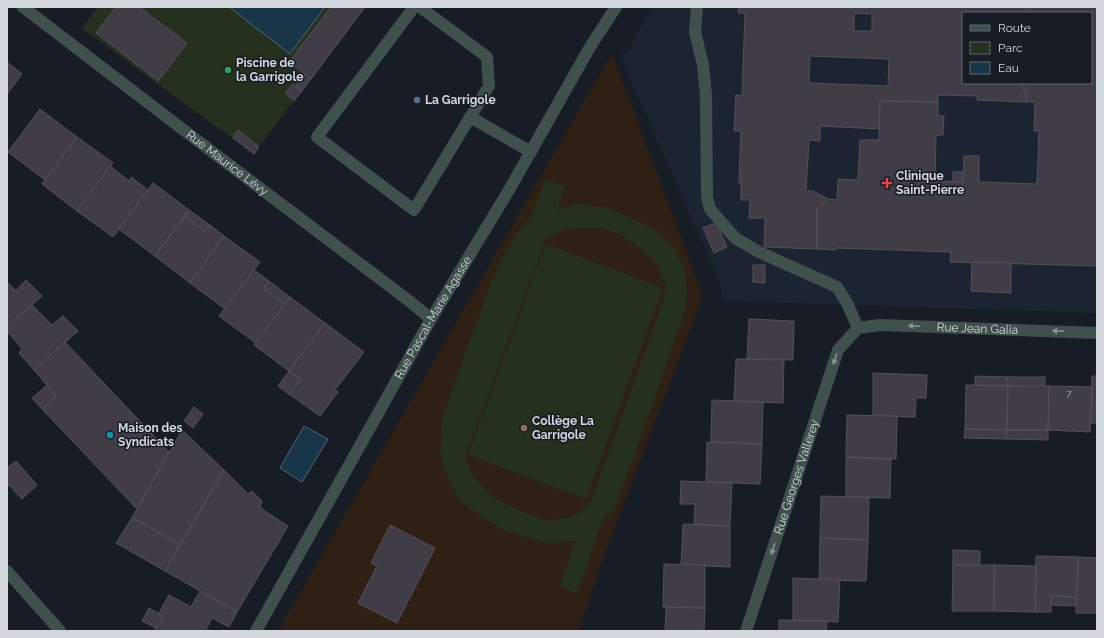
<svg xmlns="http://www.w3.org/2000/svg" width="1104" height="638" viewBox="0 0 1104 638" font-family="Raleway,sans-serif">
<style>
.built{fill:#1c2432;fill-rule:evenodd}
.education{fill:#2e2015}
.green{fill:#25301f;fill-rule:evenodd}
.water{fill:#193649;stroke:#516675}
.building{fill:#413d46;stroke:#55505b;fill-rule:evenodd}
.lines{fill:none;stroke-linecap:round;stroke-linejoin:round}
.lane{stroke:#40514d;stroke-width:12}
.street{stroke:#40514d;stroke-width:12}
.oneway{fill:#8a9495}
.leisure-dot{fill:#2e9e5b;stroke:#181d25;stroke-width:1.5}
.service-dot{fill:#5c6f8a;stroke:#181d25;stroke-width:1.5}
.health-dot{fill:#e0444e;stroke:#181d25;stroke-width:1.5}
.education-dot{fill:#8d6e63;stroke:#181d25;stroke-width:1.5}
.culture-dot{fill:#0f9aa8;stroke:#181d25;stroke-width:1.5}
.labels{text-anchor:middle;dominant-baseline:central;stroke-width:3;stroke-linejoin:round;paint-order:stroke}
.number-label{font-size:10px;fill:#afb0b7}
.poi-label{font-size:12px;font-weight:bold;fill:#d4d7dd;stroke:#181d25;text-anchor:start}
.street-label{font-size:12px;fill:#d4d7dd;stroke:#181d25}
</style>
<rect width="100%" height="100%" fill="#181d25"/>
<!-- built -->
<path class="built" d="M 652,7 L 1097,7 L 1097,313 L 723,301 L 720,283 L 619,53 L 626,54 ZM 963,13 L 1091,13 L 1091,83 L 963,83 Z"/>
<!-- education -->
<path class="education" d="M 612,53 L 703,296 L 602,561 L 579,631 L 278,631 Z"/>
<!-- green -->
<g class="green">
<path d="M 98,7 L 365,7 L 254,153 L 196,112 L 82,28 Z"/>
<path d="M 545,180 L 565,186 L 557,210 L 577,204 L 609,208 L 656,230 L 676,250 L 685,272 L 687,295 L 683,316 L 645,426 L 614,509 L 602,521 L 577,593 L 560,587 L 575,541 L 547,543 L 504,530 L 479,515 L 459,500 L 445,471 L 440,450 L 442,419 L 491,282 L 504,254 L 520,229 L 531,218 ZM 582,227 L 601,228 L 620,234 L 642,250 L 659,266 L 666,286 L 663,302 L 591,502 L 575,516 L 549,521 L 522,512 L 492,497 L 472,475 L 465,457 L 546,239 L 561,231 Z"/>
<path d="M 546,244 L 663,288 L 586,499 L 468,455 Z"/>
</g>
<!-- water -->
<g class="water">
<path d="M 229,7 L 325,7 L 290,54 Z"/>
<path d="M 304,426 L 328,439 L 302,482 L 280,468 Z"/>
</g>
<!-- building -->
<g class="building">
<path d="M 116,7 L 139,7 L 187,43 L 158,81 L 96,33 Z"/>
<path d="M 331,7 L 365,7 L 311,79 L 289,62 Z"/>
<path d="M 739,7 L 1027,7 L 1027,13 L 963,13 L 963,83 L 1024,83 L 1024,91 L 1026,91 L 1026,102 L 977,100 L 977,96 L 938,95 L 938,102 L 880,101 L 880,129 L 820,126 L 820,141 L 809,140 L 806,191 L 813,191 L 828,199 L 817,209 L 817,249 L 764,247 L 765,218 L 749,218 L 750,200 L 741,200 L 741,182 L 739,183 L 741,131 L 734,131 L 736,95 L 742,96 L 745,13 L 738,13 ZM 854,13 L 872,14 L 872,31 L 854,31 ZM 810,56 L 889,59 L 888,86 L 809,83 Z"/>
<path d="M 1027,7 L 1097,7 L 1097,266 L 950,262 L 951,252 L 837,248 L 836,250 L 817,249 L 817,209 L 828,199 L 837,200 L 838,179 L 858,180 L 860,140 L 879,140 L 880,101 L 938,102 L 938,116 L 944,116 L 943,135 L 936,135 L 935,181 L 963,182 L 964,156 L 979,156 L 979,182 L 1037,184 L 1039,131 L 1034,131 L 1035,102 L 1026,102 L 1026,91 L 1024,91 L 1024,83 L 1091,83 L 1091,13 L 1027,13 Z"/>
<path d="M 7,62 L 22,74 L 7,94 Z"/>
<path d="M 305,74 L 311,79 L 302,91 L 296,85 Z"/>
<path d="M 293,84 L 302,91 L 294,101 L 285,93 Z"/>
<path d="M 40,109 L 77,137 L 45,180 L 8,152 Z"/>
<path d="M 238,130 L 259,147 L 254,154 L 233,138 Z"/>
<path d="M 77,137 L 113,163 L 77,211 L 42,184 Z"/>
<path d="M 110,166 L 129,181 L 131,177 L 148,190 L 113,237 L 77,211 Z"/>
<rect x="953" y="172" width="10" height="10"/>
<path d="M 153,183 L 189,210 L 155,256 L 119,229 Z"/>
<path d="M 189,210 L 210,225 L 205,231 L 185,216 Z"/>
<path d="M 185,216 L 205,231 L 210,225 L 224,236 L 190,283 L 155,256 Z"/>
<path d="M 716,223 L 727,247 L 714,253 L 703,228 Z"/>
<path d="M 224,236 L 260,262 L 225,309 L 190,283 Z"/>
<path d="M 972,262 L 1011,263 L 1011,293 L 971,291 Z"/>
<path d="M 753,265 L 765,265 L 765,283 L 753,282 Z"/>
<path d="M 254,270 L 269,281 L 264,288 L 285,304 L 256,343 L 219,316 Z"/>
<path d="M 26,280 L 42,296 L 7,327 L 7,282 L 16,291 Z"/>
<path d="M 269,281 L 290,297 L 285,304 L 264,288 Z"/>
<path d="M 290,297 L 325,323 L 289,371 L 254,345 Z"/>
<path d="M 32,305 L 52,325 L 63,316 L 78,331 L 34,370 L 19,353 L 22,349 L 7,331 L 7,327 Z"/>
<path d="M 749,319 L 794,321 L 793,360 L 747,359 Z"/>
<path d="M 325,323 L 364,352 L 335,390 L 338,392 L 320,416 L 289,394 L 301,379 L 289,371 Z"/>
<path d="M 65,342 L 169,452 L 137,509 L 42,409 L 56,396 L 34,370 Z"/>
<path d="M 736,359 L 784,360 L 783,403 L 734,401 Z"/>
<path d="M 289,371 L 301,379 L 289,394 L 278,386 Z"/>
<path d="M 873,373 L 927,375 L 926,398 L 916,398 L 915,417 L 873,416 Z"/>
<path d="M 975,376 L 1008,377 L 1008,386 L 975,385 Z"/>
<path d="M 1092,376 L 1097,376 L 1097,423 L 1090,423 Z"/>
<path d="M 1008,377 L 1045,377 L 1045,387 L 1008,386 Z"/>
<path d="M 47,385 L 56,396 L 42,409 L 32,398 Z"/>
<path d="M 966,385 L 1008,386 L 1007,430 L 965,429 Z"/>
<path d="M 1008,386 L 1049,386 L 1048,430 L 1007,430 Z"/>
<path d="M 1049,386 L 1092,387 L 1090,432 L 1048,430 Z"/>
<path d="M 712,400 L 763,402 L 762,444 L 711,442 Z"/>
<path d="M 194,407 L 203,414 L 193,428 L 184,421 Z"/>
<path d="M 847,415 L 897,416 L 896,459 L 846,457 Z"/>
<path d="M 965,429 L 1007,430 L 1006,439 L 964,438 Z"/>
<path d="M 182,430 L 224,470 L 180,544 L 132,518 Z"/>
<path d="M 1007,430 L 1048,430 L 1048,440 L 1006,439 Z"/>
<path d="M 707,442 L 762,444 L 760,484 L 706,482 Z"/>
<path d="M 846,457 L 891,459 L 890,498 L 846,497 Z"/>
<path d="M 16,461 L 37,485 L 22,499 L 9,485 L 7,487 L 7,468 Z"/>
<path d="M 224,470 L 248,494 L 252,491 L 263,502 L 260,505 L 263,510 L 288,526 L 237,612 L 165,571 Z"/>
<path d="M 681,481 L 732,483 L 730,526 L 694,524 L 695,504 L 680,504 Z"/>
<path d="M 821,496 L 869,497 L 868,540 L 820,538 Z"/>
<path d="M 132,518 L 180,544 L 165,571 L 116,543 Z"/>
<path d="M 683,524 L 730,526 L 730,567 L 681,565 Z"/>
<path d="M 390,525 L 435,548 L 397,623 L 358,603 L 377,566 L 371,563 Z"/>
<path d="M 820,538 L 868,540 L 866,581 L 819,580 Z"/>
<path d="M 953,550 L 980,551 L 980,565 L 953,565 Z"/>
<path d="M 1036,556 L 1078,557 L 1077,597 L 1051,596 L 1051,612 L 1035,612 Z"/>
<path d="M 1078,557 L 1097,558 L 1097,613 L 1076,613 Z"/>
<path d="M 664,564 L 705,565 L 705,608 L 663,607 Z"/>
<path d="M 953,565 L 995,565 L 994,611 L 952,611 Z"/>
<path d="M 995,565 L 1036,566 L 1035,612 L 994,611 Z"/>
<path d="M 793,578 L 840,580 L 838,622 L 793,620 Z"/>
<path d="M 200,591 L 237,612 L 229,627 L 212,618 L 205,631 L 154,631 L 163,616 L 159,613 L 169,595 L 191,607 Z"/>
<path d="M 1051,596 L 1077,597 L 1076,606 L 1051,605 Z"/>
<path d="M 666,607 L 705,608 L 704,631 L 665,631 Z"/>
<path d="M 149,608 L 163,616 L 156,628 L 142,621 Z"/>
<path d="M 779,620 L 827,621 L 826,631 L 779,631 Z"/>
</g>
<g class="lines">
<!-- lane -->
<g class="lane">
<path d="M 414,7 L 317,137 L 414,210 L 489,86 L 487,57 L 420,7"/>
<path d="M 697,7 L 695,32 L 703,65 L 706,95 L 707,197 L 710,209 L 735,238 L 759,252 L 837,287 L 847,303 L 858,328"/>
<path d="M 470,117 L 531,152"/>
</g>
<!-- street -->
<g class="street">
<path id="s1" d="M 23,7 L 215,154 L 408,300 L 431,319"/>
<path d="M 7,571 L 60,631"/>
<path id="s2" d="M 256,631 L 431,319 L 509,190 L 590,47 L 616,7"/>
<path id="s3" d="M 746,631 L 838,350 L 858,328 L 880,325 L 1097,333"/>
</g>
</g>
<!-- one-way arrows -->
<defs><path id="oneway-solid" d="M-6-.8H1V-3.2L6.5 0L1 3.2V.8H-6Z"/></defs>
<g class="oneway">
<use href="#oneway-solid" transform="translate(914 326) rotate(-178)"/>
<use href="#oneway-solid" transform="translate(1058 331) rotate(-178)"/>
<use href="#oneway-solid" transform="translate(835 359) rotate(108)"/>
<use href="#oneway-solid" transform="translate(773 549) rotate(108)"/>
</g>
<!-- markers -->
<circle class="leisure-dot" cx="228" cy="70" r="4"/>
<circle class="service-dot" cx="417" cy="100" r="4"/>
<path class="health-dot" d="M885 177h4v4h4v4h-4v4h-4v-4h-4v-4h4z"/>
<circle class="education-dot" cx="524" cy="428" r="4"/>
<circle class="culture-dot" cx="110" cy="435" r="4"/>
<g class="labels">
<!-- number labels -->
<g class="number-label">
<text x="1069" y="393">7</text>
</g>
<!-- poi labels -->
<g class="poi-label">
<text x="236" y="63">Piscine de<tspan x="236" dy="14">la Garrigole</tspan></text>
<text x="425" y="100">La Garrigole</text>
<text x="896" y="176">Clinique<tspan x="896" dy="14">Saint-Pierre</tspan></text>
<text x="532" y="421">Collège La<tspan x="532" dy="14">Garrigole</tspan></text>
<text x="118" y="428">Maison des<tspan x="118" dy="14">Syndicats</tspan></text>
</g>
<!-- street labels -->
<g class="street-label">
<text stroke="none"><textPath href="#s1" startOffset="257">Rue Maurice Lévy</textPath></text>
<text stroke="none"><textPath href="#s2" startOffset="360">Rue Pascal-Marie Agasse</textPath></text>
<text stroke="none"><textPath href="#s3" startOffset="445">Rue Jean Galia</textPath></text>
<text stroke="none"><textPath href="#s3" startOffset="162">Rue Georges Vallerey</textPath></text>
</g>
</g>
<!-- border -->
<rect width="1104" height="638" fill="none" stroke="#d4d7dd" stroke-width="16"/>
<!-- legend -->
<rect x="962" y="12" width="130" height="72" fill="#181d25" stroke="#63676f"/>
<rect x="970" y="25" width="20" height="6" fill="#40514d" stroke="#63676f"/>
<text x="998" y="32" font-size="12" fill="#d4d7dd">Route</text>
<rect x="970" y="42" width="20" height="12" fill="#25301f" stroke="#63676f"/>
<text x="998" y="52" font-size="12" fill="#d4d7dd">Parc</text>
<rect x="970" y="62" width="20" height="12" fill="#193649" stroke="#63676f"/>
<text x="998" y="72" font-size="12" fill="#d4d7dd">Eau</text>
</svg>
